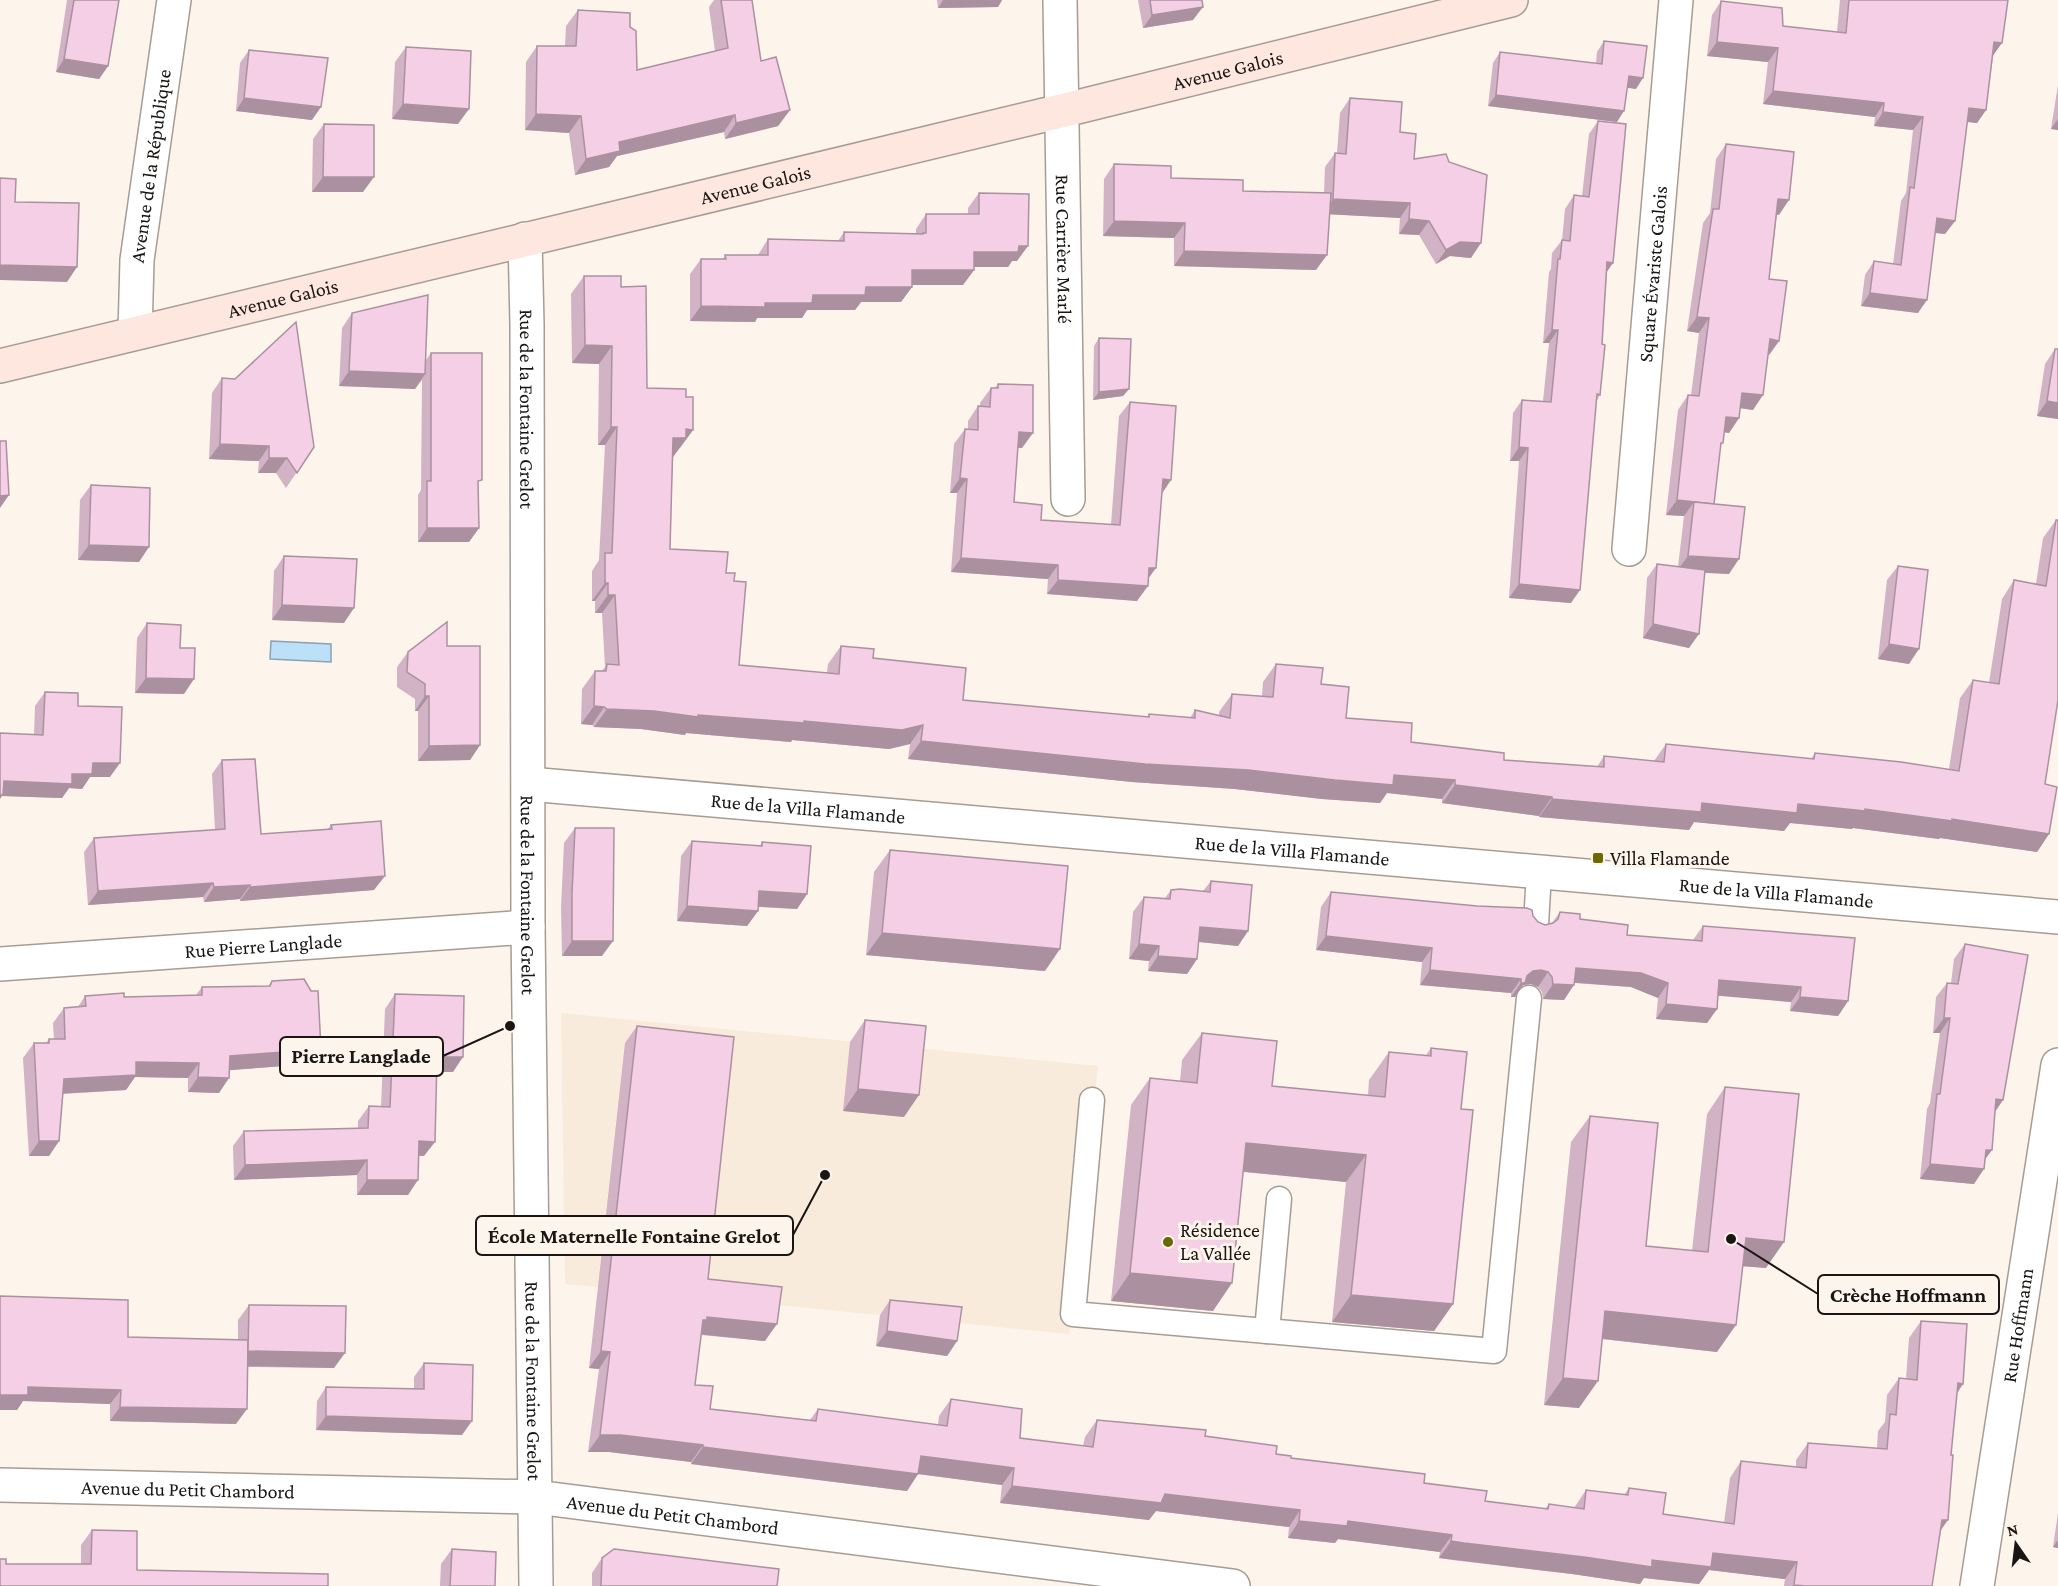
<svg xmlns="http://www.w3.org/2000/svg" width="2058" height="1586" viewBox="0 0 2058 1586" font-family="'Crimson Pro',serif">
<style>
.built{fill:#f9ebdb}
.water{fill:#bbe0f7;stroke:#8aa3b3;stroke-width:1.5}
.lines{fill:none;stroke-linecap:round;stroke-linejoin:round}
.service-casing{stroke:#a59d94;stroke-width:27}
.minor-casing{stroke:#a59d94;stroke-width:36}
.secondary-casing{stroke:#a59d94;stroke-width:36}
.service{stroke:#fff;stroke-width:24}
.minor{stroke:#fff;stroke-width:33}
.secondary{stroke:#fee7df;stroke-width:33}
.wall{fill:#d2b2c5}
.shaded-wall{fill:#ab91a0}
.building{fill:#f4cfe5;stroke:#ab91a0;stroke-width:1.5}
.poi-dot{fill:#6c6801;stroke:#fdf4eb;stroke-width:2}
.labels{text-anchor:middle;dominant-baseline:central;stroke-width:6;stroke-linejoin:round;paint-order:stroke}
.street-label{font-size:20px;fill:#191613;stroke:#fdf4eb}
.poi-label{font-size:20px;fill:#191613;stroke:#fdf4eb;text-anchor:start}
.leader{fill:none;stroke:#191613;stroke-width:2}
.callout-dot{fill:#191613;stroke:#fdf4eb;stroke-width:2}
.callout{fill:#fdf4eb;stroke:#191613;stroke-width:2}
.callout-label{font-size:21px;text-anchor:middle;font-weight:bold;fill:#191613}
</style>
<rect width="100%" height="100%" fill="#fdf4eb"/>
<!-- built -->
<path class="built" d="M 561,1013 L 1098,1066 L 1069,1334 L 565,1284 Z"/>
<!-- water -->
<path class="water" d="M 271,641 L 331,644 L 331,662 L 270,659 Z"/>
<g class="lines">
<!-- service casing -->
<g class="service-casing">
<g id="service">
<path d="M 1536,925 L 1539,872"/>
<path d="M 1092,1100 L 1073,1314 L 1494,1351 L 1529,998"/>
<path d="M 1267,1331 L 1279,1199"/>
</g>
</g>
<!-- minor casing -->
<g class="minor-casing">
<g id="minor">
<path id="s1" d="M 1060,0 L 1068,499"/>
<path id="s2" d="M 525,239 L 527,324 L 528,927 L 536,1586"/>
<path id="s3" d="M 135,333 L 137,260 L 174,0"/>
<path id="s4" d="M 1629,549 L 1676,0"/>
<path id="s5" d="M 529,784 L 2058,917"/>
<path id="s6" d="M 0,964 L 528,927"/>
<path id="s7" d="M 0,1485 L 536,1497 L 1233,1586"/>
<path id="s8" d="M 1977,1586 L 2058,1065"/>
</g>
</g>
<!-- secondary casing -->
<g class="secondary-casing">
<g id="secondary">
<path id="s9" d="M 0,366 L 1061,111 L 1511,0"/>
</g>
</g>
<!-- service -->
<use href="#service" class="service"/>
<!-- minor -->
<use href="#minor" class="minor"/>
<!-- secondary -->
<use href="#secondary" class="secondary"/>
</g>
<!-- wall -->
<g class="wall">
<path d="M 67,0 L 119,0 L 108,66 L 99,79 L 56,72 Z"/>
<path d="M 714,0 L 752,0 L 761,61 L 790,110 L 778,126 L 725,139 L 724,132 L 617,156 L 609,167 L 575,175 L 569,133 L 525,130 L 526,62 L 537,46 L 565,46 L 566,26 L 578,10 L 630,27 L 637,70 L 715,51 L 709,7 Z"/>
<path d="M 937,0 L 1002,0 L 998,7 L 938,8 Z"/>
<path d="M 1138,0 L 1202,0 L 1193,20 L 1143,28 Z"/>
<path d="M 1840,0 L 2008,0 L 1993,57 L 1986,110 L 1977,123 L 1967,122 L 1955,221 L 1945,234 L 1935,233 L 1918,313 L 1861,306 L 1865,275 L 1874,261 L 1893,264 L 1901,201 L 1906,193 L 1913,130 L 1874,126 L 1875,117 L 1763,104 L 1768,62 L 1707,56 L 1712,15 L 1721,1 L 1783,26 L 1837,32 Z"/>
<path d="M 1604,41 L 1636,89 L 1627,87 L 1617,122 L 1488,106 L 1493,63 L 1500,52 L 1596,63 L 1597,52 Z"/>
<path d="M 406,47 L 458,124 L 392,119 L 395,62 Z"/>
<path d="M 249,50 L 312,120 L 236,111 L 240,63 Z"/>
<path d="M 2058,85 L 2058,130 L 2051,129 Z"/>
<path d="M 1350,98 L 1400,132 L 1414,159 L 1471,258 L 1450,256 L 1436,264 L 1419,235 L 1399,234 L 1400,218 L 1329,214 L 1316,270 L 1174,266 L 1174,238 L 1103,236 L 1104,179 L 1114,164 L 1171,178 L 1243,191 L 1324,193 L 1325,167 L 1335,153 L 1337,153 L 1340,113 Z"/>
<path d="M 1598,121 L 1607,272 L 1602,344 L 1600,395 L 1597,400 L 1571,603 L 1509,598 L 1519,461 L 1510,461 L 1513,413 L 1522,400 L 1543,401 L 1549,343 L 1543,343 L 1549,272 L 1551,269 L 1552,253 L 1562,240 L 1565,209 L 1574,195 L 1582,196 L 1589,134 Z"/>
<path d="M 324,124 L 363,192 L 312,192 L 313,139 Z"/>
<path d="M 1726,144 L 1779,215 L 1777,214 L 1769,279 L 1779,341 L 1769,355 L 1768,355 L 1753,410 L 1740,408 L 1739,418 L 1729,433 L 1724,432 L 1723,443 L 1720,446 L 1714,504 L 1729,574 L 1704,573 L 1689,648 L 1643,638 L 1647,578 L 1657,564 L 1678,567 L 1684,516 L 1666,515 L 1678,410 L 1688,395 L 1691,395 L 1699,333 L 1687,331 L 1703,223 L 1710,213 L 1716,159 Z"/>
<path d="M 979,193 L 1017,261 L 1012,261 L 1008,267 L 974,267 L 974,270 L 963,285 L 912,285 L 912,287 L 901,302 L 861,302 L 855,310 L 807,310 L 802,318 L 757,318 L 755,322 L 690,321 L 690,274 L 701,259 L 723,259 L 725,255 L 758,255 L 768,239 L 838,241 L 844,232 L 916,234 L 916,229 L 926,214 L 968,214 L 968,208 Z"/>
<path d="M 584,276 L 621,287 L 647,388 L 686,397 L 693,430 L 680,448 L 679,448 L 673,457 L 670,549 L 726,573 L 734,581 L 739,665 L 827,673 L 828,664 L 841,646 L 873,658 L 963,700 L 1147,717 L 1149,714 L 1190,718 L 1195,710 L 1219,716 L 1219,712 L 1232,694 L 1262,696 L 1263,682 L 1276,664 L 1321,684 L 1346,718 L 1411,742 L 1504,760 L 1597,767 L 1604,756 L 1654,761 L 1666,744 L 1811,759 L 1815,753 L 1949,769 L 1960,698 L 1973,680 L 1989,683 L 2002,599 L 2014,580 L 2036,584 L 2043,538 L 2056,520 L 2045,784 L 2049,834 L 2037,852 L 1940,838 L 1939,839 L 1853,828 L 1852,829 L 1790,823 L 1784,831 L 1694,822 L 1689,830 L 1539,817 L 1539,816 L 1442,803 L 1442,799 L 1387,793 L 1380,803 L 1322,799 L 1235,789 L 1132,782 L 908,759 L 910,744 L 889,749 L 792,740 L 791,742 L 686,733 L 685,735 L 641,729 L 594,727 L 592,725 L 581,724 L 582,689 L 595,671 L 602,671 L 605,667 L 602,613 L 595,613 L 595,601 L 592,601 L 592,571 L 599,560 L 605,445 L 598,445 L 599,364 L 572,363 L 571,294 Z"/>
<path d="M 352,313 L 426,360 L 431,353 L 478,486 L 479,528 L 469,542 L 418,542 L 418,495 L 421,490 L 422,380 L 415,389 L 339,386 L 342,328 Z"/>
<path d="M 1099,338 L 1129,389 L 1123,396 L 1093,400 L 1094,346 Z"/>
<path d="M 2055,349 L 2058,349 L 2058,419 L 2037,416 L 2045,364 Z"/>
<path d="M 222,378 L 314,447 L 286,488 L 276,473 L 258,473 L 259,461 L 209,459 L 212,393 Z"/>
<path d="M 998,384 L 1022,448 L 1018,448 L 1014,502 L 1041,520 L 1111,525 L 1119,416 L 1130,402 L 1162,493 L 1148,579 L 1137,601 L 1047,594 L 1048,579 L 951,572 L 957,493 L 950,493 L 954,444 L 965,429 L 968,429 L 968,421 L 978,406 L 980,406 L 980,403 L 991,388 L 995,388 Z"/>
<path d="M 91,485 L 139,562 L 78,560 L 80,500 Z"/>
<path d="M 284,556 L 344,623 L 272,620 L 274,571 Z"/>
<path d="M 1898,566 L 1909,664 L 1878,659 L 1887,580 Z"/>
<path d="M 147,623 L 184,694 L 135,693 L 137,638 Z"/>
<path d="M 447,646 L 480,745 L 470,760 L 418,761 L 418,711 L 415,711 L 415,699 L 397,687 L 397,667 L 408,652 Z"/>
<path d="M 45,692 L 78,706 L 110,777 L 90,777 L 82,789 L 69,788 L 62,798 L 2,796 L 34,734 L 35,706 Z"/>
<path d="M 222,760 L 261,834 L 328,829 L 331,825 L 374,890 L 240,901 L 240,899 L 204,902 L 203,897 L 88,905 L 84,852 L 94,838 L 215,830 L 212,774 Z"/>
<path d="M 575,828 L 602,956 L 562,956 L 561,908 L 564,843 Z"/>
<path d="M 692,841 L 760,846 L 762,842 L 807,894 L 797,909 L 758,907 L 758,911 L 747,926 L 677,921 L 681,856 Z"/>
<path d="M 890,850 L 1045,971 L 866,955 L 874,872 Z"/>
<path d="M 1211,881 L 1248,931 L 1238,946 L 1199,942 L 1197,959 L 1187,974 L 1148,971 L 1149,961 L 1129,959 L 1133,912 L 1144,897 L 1165,898 L 1171,890 L 1203,891 Z"/>
<path d="M 1331,892 L 1533,916 L 1538,922 L 1545,925 L 1552,923 L 1560,912 L 1627,935 L 1693,940 L 1703,926 L 1848,1001 L 1838,1016 L 1790,1011 L 1791,1002 L 1718,995 L 1717,1009 L 1707,1023 L 1656,1019 L 1658,998 L 1631,987 L 1574,983 L 1564,1000 L 1543,999 L 1542,992 L 1538,987 L 1531,984 L 1523,985 L 1515,997 L 1511,997 L 1511,993 L 1420,985 L 1422,962 L 1316,950 L 1321,907 Z"/>
<path d="M 1965,944 L 1995,1112 L 1985,1160 L 1974,1184 L 1920,1179 L 1927,1109 L 1930,1103 L 1940,1033 L 1933,1033 L 1936,997 L 1947,983 L 1951,983 L 1954,959 Z"/>
<path d="M 272,981 L 321,1049 L 311,1064 L 229,1070 L 219,1093 L 188,1092 L 188,1078 L 135,1077 L 126,1090 L 63,1094 L 59,1141 L 49,1156 L 29,1156 L 23,1058 L 34,1043 L 46,1043 L 49,1039 L 54,1039 L 53,1023 L 64,1008 L 78,1007 L 85,996 L 124,997 L 196,995 L 202,987 L 268,986 Z"/>
<path d="M 395,994 L 453,1072 L 437,1072 L 424,1156 L 419,1156 L 408,1195 L 357,1195 L 357,1175 L 234,1180 L 233,1146 L 244,1131 L 358,1128 L 358,1121 L 369,1106 L 381,1107 L 385,1009 Z"/>
<path d="M 865,1020 L 904,1117 L 843,1111 L 850,1042 Z"/>
<path d="M 637,1026 L 708,1279 L 765,1341 L 701,1335 L 695,1385 L 710,1409 L 810,1420 L 818,1409 L 938,1425 L 939,1416 L 951,1399 L 1020,1438 L 1083,1446 L 1085,1437 L 1097,1420 L 1205,1436 L 1291,1458 L 1424,1483 L 1485,1501 L 1545,1509 L 1549,1504 L 1574,1508 L 1586,1490 L 1624,1495 L 1629,1488 L 1663,1514 L 1724,1523 L 1730,1478 L 1741,1461 L 1796,1467 L 1796,1460 L 1808,1443 L 1877,1448 L 1878,1431 L 1885,1422 L 1887,1395 L 1899,1378 L 1906,1379 L 1909,1338 L 1921,1321 L 1957,1393 L 1932,1586 L 1784,1586 L 1785,1579 L 1709,1570 L 1699,1584 L 1644,1578 L 1640,1584 L 1572,1574 L 1452,1560 L 1439,1558 L 1440,1552 L 1338,1539 L 1335,1543 L 1288,1538 L 1289,1527 L 1156,1511 L 1149,1520 L 1000,1503 L 1002,1485 L 918,1474 L 907,1491 L 691,1464 L 691,1462 L 609,1452 L 588,1452 L 599,1369 L 589,1368 L 625,1043 Z"/>
<path d="M 1202,1033 L 1272,1086 L 1368,1095 L 1369,1080 L 1389,1052 L 1426,1055 L 1431,1048 L 1461,1109 L 1453,1304 L 1434,1331 L 1332,1322 L 1346,1182 L 1243,1172 L 1213,1311 L 1111,1301 L 1131,1105 L 1150,1078 L 1180,1081 L 1182,1060 Z"/>
<path d="M 1725,1087 L 1766,1268 L 1743,1266 L 1717,1352 L 1602,1339 L 1579,1408 L 1544,1405 L 1571,1142 L 1590,1116 L 1646,1246 L 1692,1251 L 1707,1114 Z"/>
<path d="M 0,1296 L 128,1337 L 238,1340 L 238,1320 L 249,1305 L 334,1368 L 247,1367 L 236,1424 L 110,1421 L 110,1404 L 23,1401 L 17,1410 L 0,1410 Z"/>
<path d="M 890,1300 L 957,1341 L 947,1356 L 876,1346 L 880,1315 Z"/>
<path d="M 424,1363 L 462,1435 L 316,1430 L 317,1401 L 326,1387 L 414,1389 L 414,1377 Z"/>
<path d="M 2058,1513 L 2058,1548 L 2053,1547 Z"/>
<path d="M 92,1530 L 137,1570 L 6,1564 L 81,1564 L 81,1545 Z"/>
<path d="M 452,1549 L 495,1586 L 440,1586 L 441,1564 Z"/>
<path d="M 602,1558 L 777,1586 L 592,1586 L 592,1573 Z"/>
</g>
<!-- shaded-wall -->
<g class="shaded-wall">
<path d="M 943,0 L 1002,0 L 998,7 L 938,8 Z"/>
<path d="M 1203,7 L 1193,20 L 1143,28 L 1152,15 Z"/>
<path d="M 1717,42 L 1778,48 L 1768,62 L 1707,56 Z"/>
<path d="M 1994,42 L 2002,43 L 1992,57 Z"/>
<path d="M 64,59 L 108,66 L 99,79 L 56,72 Z"/>
<path d="M 1629,76 L 1643,78 L 1636,89 L 1621,87 Z"/>
<path d="M 1773,91 L 1884,103 L 1875,117 L 1763,104 Z"/>
<path d="M 1496,95 L 1624,111 L 1617,122 L 1488,106 Z"/>
<path d="M 244,98 L 321,107 L 312,120 L 236,111 Z"/>
<path d="M 403,104 L 469,109 L 458,124 L 392,119 Z"/>
<path d="M 1969,108 L 1986,110 L 1977,123 L 1959,121 Z"/>
<path d="M 790,110 L 778,126 L 725,139 L 736,123 Z"/>
<path d="M 1883,112 L 1923,117 L 1913,130 L 1874,126 Z"/>
<path d="M 536,114 L 581,116 L 569,133 L 525,130 Z"/>
<path d="M 735,115 L 724,132 L 617,156 L 609,167 L 575,175 L 586,159 L 619,142 Z"/>
<path d="M 2058,119 L 2058,130 L 2051,129 Z"/>
<path d="M 323,177 L 374,177 L 363,192 L 312,192 Z"/>
<path d="M 1333,199 L 1410,203 L 1400,218 L 1323,214 Z"/>
<path d="M 1778,199 L 1789,200 L 1779,215 L 1768,213 Z"/>
<path d="M 1937,218 L 1955,221 L 1945,234 L 1927,232 Z"/>
<path d="M 1409,219 L 1429,221 L 1419,235 L 1399,234 Z"/>
<path d="M 1114,221 L 1185,223 L 1174,238 L 1103,236 Z"/>
<path d="M 1460,242 L 1481,243 L 1471,258 L 1450,256 L 1436,264 L 1446,250 Z"/>
<path d="M 1019,246 L 1028,246 L 1017,261 L 1012,261 L 1008,267 L 964,267 L 974,252 Z"/>
<path d="M 1184,251 L 1327,255 L 1316,270 L 1174,266 Z"/>
<path d="M 1607,262 L 1613,263 L 1604,276 Z"/>
<path d="M 0,265 L 77,267 L 67,282 L 0,280 Z"/>
<path d="M 912,270 L 974,270 L 963,285 L 901,285 Z"/>
<path d="M 866,287 L 912,287 L 901,302 L 861,302 L 855,310 L 807,310 L 802,318 L 757,318 L 755,322 L 690,321 L 701,306 L 765,303 Z"/>
<path d="M 1870,293 L 1927,300 L 1918,313 L 1861,306 Z"/>
<path d="M 1697,317 L 1709,318 L 1699,333 L 1687,331 Z"/>
<path d="M 1552,330 L 1558,330 L 1549,343 L 1543,343 Z"/>
<path d="M 1770,339 L 1779,341 L 1769,355 L 1760,353 Z"/>
<path d="M 585,345 L 612,346 L 599,364 L 572,363 Z"/>
<path d="M 349,371 L 425,374 L 415,389 L 339,386 Z"/>
<path d="M 1129,389 L 1123,396 L 1093,400 L 1099,392 Z"/>
<path d="M 1742,393 L 1763,395 L 1753,410 L 1732,407 Z"/>
<path d="M 2047,401 L 2058,403 L 2058,419 L 2037,416 Z"/>
<path d="M 1726,417 L 1739,418 L 1729,433 L 1716,431 Z"/>
<path d="M 611,427 L 617,427 L 605,445 L 598,445 Z"/>
<path d="M 686,429 L 693,430 L 673,457 L 673,438 Z"/>
<path d="M 1019,432 L 1033,433 L 1022,448 L 1008,447 Z"/>
<path d="M 220,444 L 269,446 L 259,461 L 209,459 Z"/>
<path d="M 1519,447 L 1528,448 L 1519,461 L 1510,461 Z"/>
<path d="M 269,458 L 287,458 L 276,473 L 258,473 Z"/>
<path d="M 960,478 L 967,479 L 957,493 L 950,493 Z"/>
<path d="M 1163,479 L 1171,480 L 1161,495 Z"/>
<path d="M 9,495 L 0,508 L 0,496 Z"/>
<path d="M 1677,500 L 1694,502 L 1684,516 L 1666,515 Z"/>
<path d="M 427,528 L 479,528 L 469,542 L 418,542 Z"/>
<path d="M 89,545 L 149,547 L 139,562 L 78,560 Z"/>
<path d="M 1688,556 L 1739,559 L 1729,574 L 1677,571 Z"/>
<path d="M 961,558 L 1058,565 L 1048,579 L 951,572 Z"/>
<path d="M 1149,568 L 1156,568 L 1145,583 Z"/>
<path d="M 1058,580 L 1148,586 L 1137,601 L 1047,594 Z"/>
<path d="M 605,583 L 608,583 L 595,601 L 592,601 Z"/>
<path d="M 1519,584 L 1580,590 L 1571,603 L 1509,598 Z"/>
<path d="M 608,595 L 615,595 L 602,613 L 595,613 Z"/>
<path d="M 282,605 L 354,608 L 344,623 L 272,620 Z"/>
<path d="M 1653,624 L 1699,634 L 1689,648 L 1643,638 Z"/>
<path d="M 1889,644 L 1919,649 L 1909,664 L 1878,659 Z"/>
<path d="M 146,678 L 194,679 L 184,694 L 135,693 Z"/>
<path d="M 425,696 L 429,696 L 418,711 L 415,711 Z"/>
<path d="M 594,706 L 604,707 L 592,725 L 581,724 Z"/>
<path d="M 607,709 L 654,711 L 804,721 L 923,725 L 910,744 L 889,749 L 792,740 L 791,742 L 686,733 L 685,735 L 641,729 L 594,727 Z"/>
<path d="M 921,741 L 1394,775 L 1455,780 L 1442,799 L 1387,793 L 1380,803 L 1322,799 L 1235,789 L 1132,782 L 908,759 Z"/>
<path d="M 480,745 L 470,760 L 418,761 L 429,746 Z"/>
<path d="M 93,763 L 120,763 L 110,777 L 90,777 L 82,789 L 69,788 L 62,798 L 2,796 L 0,799 L 0,787 L 4,781 L 72,774 Z"/>
<path d="M 1455,785 L 1552,797 L 1539,816 L 1442,803 Z"/>
<path d="M 1552,799 L 1702,803 L 1798,804 L 1865,809 L 1952,819 L 2049,834 L 2037,852 L 1940,838 L 1939,839 L 1853,828 L 1852,829 L 1790,823 L 1784,831 L 1694,822 L 1689,830 L 1539,817 Z"/>
<path d="M 385,876 L 374,890 L 240,901 L 250,887 Z"/>
<path d="M 213,883 L 203,897 L 88,905 L 98,891 Z"/>
<path d="M 250,885 L 240,899 L 204,902 L 214,887 Z"/>
<path d="M 759,891 L 807,894 L 797,909 L 749,906 Z"/>
<path d="M 687,906 L 758,911 L 747,926 L 677,921 Z"/>
<path d="M 1200,927 L 1248,931 L 1238,946 L 1190,941 Z"/>
<path d="M 882,933 L 1060,949 L 1045,971 L 866,955 Z"/>
<path d="M 1326,936 L 1432,948 L 1422,962 L 1316,950 Z"/>
<path d="M 572,941 L 613,941 L 602,956 L 562,956 Z"/>
<path d="M 1139,944 L 1159,946 L 1149,961 L 1129,959 Z"/>
<path d="M 1158,956 L 1197,959 L 1187,974 L 1148,971 Z"/>
<path d="M 1576,968 L 1641,973 L 1668,983 L 1658,998 L 1631,987 L 1566,982 Z"/>
<path d="M 1430,970 L 1521,979 L 1511,993 L 1420,985 Z"/>
<path d="M 1541,970 L 1548,972 L 1538,987 L 1531,984 L 1523,985 L 1515,997 L 1511,997 L 1521,983 L 1527,976 L 1533,971 Z"/>
<path d="M 1719,980 L 1801,987 L 1791,1002 L 1709,995 Z"/>
<path d="M 1553,984 L 1574,985 L 1564,1000 L 1543,999 Z"/>
<path d="M 1800,997 L 1848,1001 L 1838,1016 L 1790,1011 Z"/>
<path d="M 1666,1004 L 1717,1009 L 1707,1023 L 1656,1019 Z"/>
<path d="M 1944,1018 L 1950,1018 L 1940,1033 L 1933,1033 Z"/>
<path d="M 321,1049 L 311,1064 L 219,1071 L 230,1056 Z"/>
<path d="M 437,1057 L 463,1057 L 453,1072 L 427,1072 Z"/>
<path d="M 136,1062 L 199,1063 L 188,1078 L 135,1077 L 126,1090 L 54,1094 L 64,1079 Z"/>
<path d="M 198,1077 L 229,1078 L 219,1093 L 188,1092 Z"/>
<path d="M 858,1089 L 919,1095 L 904,1117 L 843,1111 Z"/>
<path d="M 1996,1099 L 2003,1100 L 1993,1115 Z"/>
<path d="M 39,1141 L 59,1141 L 49,1156 L 29,1156 Z"/>
<path d="M 419,1141 L 435,1142 L 424,1156 L 409,1155 Z"/>
<path d="M 1246,1143 L 1366,1155 L 1346,1182 L 1227,1170 Z"/>
<path d="M 1986,1150 L 1992,1150 L 1981,1165 Z"/>
<path d="M 367,1160 L 357,1175 L 234,1180 L 245,1165 Z"/>
<path d="M 1930,1164 L 1984,1169 L 1974,1184 L 1920,1179 Z"/>
<path d="M 367,1180 L 418,1180 L 408,1195 L 357,1195 Z"/>
<path d="M 1746,1238 L 1784,1242 L 1766,1268 L 1727,1265 Z"/>
<path d="M 1130,1273 L 1232,1283 L 1213,1311 L 1111,1301 Z"/>
<path d="M 1351,1295 L 1453,1304 L 1434,1331 L 1332,1322 Z"/>
<path d="M 1605,1311 L 1736,1325 L 1717,1352 L 1586,1337 Z"/>
<path d="M 707,1317 L 777,1324 L 765,1341 L 697,1334 L 703,1320 Z"/>
<path d="M 887,1331 L 957,1341 L 947,1356 L 876,1346 Z"/>
<path d="M 248,1351 L 345,1353 L 334,1368 L 238,1366 Z"/>
<path d="M 601,1351 L 610,1352 L 599,1369 L 589,1368 Z"/>
<path d="M 1563,1378 L 1598,1381 L 1579,1408 L 1544,1405 Z"/>
<path d="M 1958,1383 L 1963,1384 L 1952,1401 Z"/>
<path d="M 28,1387 L 121,1390 L 110,1404 L 23,1401 L 17,1410 L 0,1410 L 0,1395 Z"/>
<path d="M 120,1407 L 247,1409 L 236,1424 L 110,1421 Z"/>
<path d="M 326,1416 L 472,1421 L 462,1435 L 316,1430 Z"/>
<path d="M 600,1435 L 621,1435 L 703,1445 L 691,1462 L 609,1452 L 588,1452 Z"/>
<path d="M 703,1447 L 921,1456 L 1014,1468 L 1002,1485 L 918,1474 L 907,1491 L 691,1464 Z"/>
<path d="M 1012,1486 L 1165,1494 L 1300,1510 L 1289,1527 L 1156,1511 L 1149,1520 L 1000,1503 Z"/>
<path d="M 1942,1520 L 1948,1520 L 1936,1537 Z"/>
<path d="M 1299,1521 L 1348,1521 L 1452,1535 L 1440,1552 L 1338,1539 L 1335,1543 L 1288,1538 Z"/>
<path d="M 2058,1540 L 2058,1548 L 2053,1547 Z"/>
<path d="M 1451,1541 L 1652,1560 L 1713,1553 L 1797,1562 L 1785,1579 L 1709,1570 L 1699,1584 L 1644,1578 L 1640,1584 L 1572,1574 L 1439,1558 Z"/>
</g>
<!-- building -->
<g class="building">
<path d="M 74,0 L 119,0 L 108,66 L 64,59 Z"/>
<path d="M 721,0 L 752,0 L 761,61 L 776,57 L 790,110 L 736,123 L 735,115 L 619,142 L 620,151 L 586,159 L 581,116 L 536,114 L 537,46 L 576,46 L 578,10 L 630,13 L 630,27 L 636,31 L 637,70 L 728,48 Z"/>
<path d="M 1150,0 L 1202,0 L 1203,7 L 1152,15 Z"/>
<path d="M 1849,0 L 2008,0 L 2002,43 L 1994,42 L 1986,110 L 1969,108 L 1955,221 L 1937,218 L 1927,300 L 1870,293 L 1874,261 L 1901,265 L 1910,187 L 1914,188 L 1923,117 L 1883,112 L 1884,103 L 1773,91 L 1778,48 L 1717,42 L 1721,1 L 1782,8 L 1783,26 L 1846,33 Z"/>
<path d="M 1604,41 L 1647,46 L 1643,78 L 1629,76 L 1624,111 L 1496,95 L 1500,52 L 1602,64 Z"/>
<path d="M 406,47 L 471,51 L 469,109 L 403,104 Z"/>
<path d="M 249,50 L 328,58 L 321,107 L 244,98 Z"/>
<path d="M 1350,98 L 1402,102 L 1400,132 L 1416,134 L 1414,159 L 1446,154 L 1449,162 L 1487,175 L 1481,243 L 1460,242 L 1446,250 L 1429,221 L 1409,219 L 1410,203 L 1333,199 L 1335,153 L 1346,154 Z"/>
<path d="M 1598,121 L 1626,124 L 1613,263 L 1607,262 L 1602,344 L 1605,345 L 1600,395 L 1597,394 L 1580,590 L 1519,584 L 1528,448 L 1519,447 L 1522,400 L 1551,402 L 1558,330 L 1552,330 L 1558,259 L 1560,259 L 1562,240 L 1570,241 L 1574,195 L 1589,197 Z"/>
<path d="M 324,124 L 374,125 L 374,177 L 323,177 Z"/>
<path d="M 1726,144 L 1794,152 L 1789,200 L 1778,199 L 1769,279 L 1787,281 L 1779,341 L 1770,339 L 1763,395 L 1742,393 L 1739,418 L 1726,417 L 1723,443 L 1721,443 L 1714,504 L 1677,500 L 1688,395 L 1699,396 L 1709,318 L 1697,317 L 1713,209 L 1719,209 Z"/>
<path d="M 1114,164 L 1171,166 L 1171,178 L 1243,180 L 1243,191 L 1331,193 L 1327,255 L 1184,251 L 1185,223 L 1114,221 Z"/>
<path d="M 0,178 L 16,179 L 15,202 L 79,203 L 77,267 L 0,265 Z"/>
<path d="M 979,193 L 1029,194 L 1028,246 L 1019,246 L 1018,252 L 974,252 L 974,270 L 912,270 L 912,287 L 866,287 L 865,295 L 813,295 L 812,303 L 765,303 L 765,307 L 701,306 L 701,259 L 726,259 L 725,255 L 768,255 L 768,239 L 844,241 L 844,232 L 923,234 L 923,233 L 926,233 L 926,214 L 979,214 Z"/>
<path d="M 584,276 L 621,276 L 621,287 L 646,286 L 647,388 L 686,389 L 686,397 L 693,397 L 693,430 L 686,429 L 686,438 L 673,438 L 670,549 L 728,552 L 726,573 L 735,573 L 734,581 L 746,582 L 739,665 L 839,674 L 841,646 L 874,649 L 873,658 L 966,668 L 963,700 L 1149,717 L 1149,714 L 1195,718 L 1195,710 L 1230,718 L 1232,694 L 1273,697 L 1276,664 L 1323,668 L 1321,684 L 1349,687 L 1346,718 L 1412,723 L 1411,742 L 1504,753 L 1504,760 L 1604,767 L 1604,756 L 1664,762 L 1666,744 L 1814,759 L 1815,753 L 1901,762 L 1959,771 L 1973,680 L 1999,684 L 2014,580 L 2046,586 L 2056,520 L 2058,520 L 2058,700 L 2045,784 L 2057,787 L 2049,834 L 1952,819 L 1952,821 L 1865,809 L 1865,811 L 1798,804 L 1797,813 L 1702,803 L 1701,812 L 1552,799 L 1552,797 L 1455,785 L 1455,780 L 1394,775 L 1393,785 L 1335,780 L 1248,770 L 1145,764 L 921,741 L 923,725 L 902,730 L 804,721 L 804,723 L 698,715 L 698,717 L 654,711 L 607,709 L 604,707 L 594,706 L 595,671 L 606,671 L 607,664 L 619,665 L 615,595 L 608,595 L 608,583 L 605,583 L 605,553 L 612,553 L 617,427 L 611,427 L 612,346 L 585,345 Z"/>
<path d="M 428,295 L 425,374 L 349,371 L 352,313 Z"/>
<path d="M 296,322 L 314,447 L 297,473 L 287,458 L 269,458 L 269,446 L 220,444 L 222,378 L 235,379 Z"/>
<path d="M 1099,338 L 1131,339 L 1129,389 L 1099,392 Z"/>
<path d="M 2055,349 L 2058,349 L 2058,403 L 2047,401 Z"/>
<path d="M 431,353 L 482,353 L 482,480 L 478,481 L 479,528 L 427,528 L 427,481 L 431,481 Z"/>
<path d="M 998,384 L 1033,385 L 1033,433 L 1019,432 L 1014,502 L 1042,505 L 1041,520 L 1120,525 L 1130,402 L 1176,406 L 1171,480 L 1163,479 L 1156,568 L 1149,568 L 1148,586 L 1058,580 L 1058,565 L 961,558 L 967,479 L 960,478 L 965,429 L 978,430 L 978,406 L 990,407 L 991,388 L 998,388 Z"/>
<path d="M 0,441 L 6,441 L 9,495 L 0,496 Z"/>
<path d="M 91,485 L 150,488 L 149,547 L 89,545 Z"/>
<path d="M 1694,502 L 1745,507 L 1739,559 L 1688,556 Z"/>
<path d="M 284,556 L 357,559 L 354,608 L 282,605 Z"/>
<path d="M 1657,564 L 1705,570 L 1699,634 L 1653,624 Z"/>
<path d="M 1898,566 L 1928,570 L 1919,649 L 1889,644 Z"/>
<path d="M 447,622 L 447,646 L 480,646 L 480,745 L 429,746 L 429,696 L 425,696 L 425,684 L 407,672 L 408,652 Z"/>
<path d="M 147,623 L 181,625 L 180,648 L 195,648 L 194,679 L 146,678 Z"/>
<path d="M 45,692 L 78,693 L 78,706 L 122,707 L 120,763 L 93,763 L 92,774 L 72,774 L 72,784 L 4,781 L 3,795 L 0,795 L 0,733 L 43,735 Z"/>
<path d="M 255,759 L 261,834 L 332,829 L 331,825 L 381,821 L 385,876 L 250,887 L 250,885 L 214,887 L 213,883 L 98,891 L 94,838 L 225,829 L 222,760 Z"/>
<path d="M 575,828 L 614,828 L 613,941 L 572,941 L 572,893 Z"/>
<path d="M 692,841 L 762,846 L 762,842 L 811,846 L 807,894 L 759,891 L 758,911 L 687,906 Z"/>
<path d="M 890,850 L 1068,866 L 1060,949 L 882,933 Z"/>
<path d="M 1211,881 L 1252,885 L 1248,931 L 1200,927 L 1197,959 L 1158,956 L 1159,946 L 1139,944 L 1144,897 L 1170,899 L 1171,890 L 1180,889 L 1210,892 Z"/>
<path d="M 1331,892 L 1477,906 L 1527,908 L 1532,910 L 1533,916 L 1538,922 L 1545,925 L 1553,923 L 1558,919 L 1560,912 L 1580,914 L 1580,919 L 1628,925 L 1627,935 L 1702,941 L 1703,926 L 1855,938 L 1848,1001 L 1800,997 L 1801,987 L 1719,980 L 1717,1009 L 1666,1004 L 1668,983 L 1641,973 L 1576,968 L 1574,985 L 1553,984 L 1552,977 L 1548,972 L 1541,970 L 1533,971 L 1527,976 L 1525,983 L 1521,983 L 1521,979 L 1430,970 L 1432,948 L 1326,936 Z"/>
<path d="M 1965,944 L 2028,955 L 2003,1100 L 1996,1099 L 1992,1150 L 1986,1150 L 1984,1169 L 1930,1164 L 1937,1094 L 1940,1094 L 1950,1018 L 1944,1018 L 1947,983 L 1958,984 Z"/>
<path d="M 304,979 L 311,991 L 318,991 L 321,1049 L 230,1056 L 229,1078 L 198,1077 L 199,1063 L 136,1062 L 136,1075 L 64,1079 L 59,1141 L 39,1141 L 34,1043 L 49,1043 L 49,1039 L 65,1039 L 64,1008 L 86,1006 L 85,996 L 124,993 L 124,997 L 202,995 L 202,987 L 270,986 L 272,981 Z"/>
<path d="M 395,994 L 464,996 L 463,1057 L 437,1057 L 435,1142 L 419,1141 L 418,1180 L 367,1180 L 367,1160 L 245,1165 L 244,1131 L 368,1128 L 369,1106 L 390,1107 Z"/>
<path d="M 865,1020 L 926,1026 L 919,1095 L 858,1089 Z"/>
<path d="M 637,1026 L 734,1037 L 708,1279 L 782,1287 L 777,1324 L 707,1317 L 707,1320 L 703,1320 L 695,1385 L 713,1386 L 710,1409 L 816,1421 L 818,1409 L 947,1426 L 951,1399 L 1022,1409 L 1020,1438 L 1093,1447 L 1097,1420 L 1206,1430 L 1205,1436 L 1277,1446 L 1276,1454 L 1291,1456 L 1291,1458 L 1425,1474 L 1424,1483 L 1487,1491 L 1485,1501 L 1548,1509 L 1549,1504 L 1584,1509 L 1586,1490 L 1628,1495 L 1629,1488 L 1666,1493 L 1663,1514 L 1734,1524 L 1741,1461 L 1806,1468 L 1808,1443 L 1887,1449 L 1890,1414 L 1896,1415 L 1899,1378 L 1917,1380 L 1921,1321 L 1967,1324 L 1963,1384 L 1958,1383 L 1951,1455 L 1953,1455 L 1948,1520 L 1942,1520 L 1932,1586 L 1806,1586 L 1794,1585 L 1797,1562 L 1713,1553 L 1711,1567 L 1652,1560 L 1652,1567 L 1584,1557 L 1464,1543 L 1451,1541 L 1452,1535 L 1348,1521 L 1347,1526 L 1299,1521 L 1300,1510 L 1165,1494 L 1161,1503 L 1012,1486 L 1014,1468 L 921,1456 L 918,1474 L 703,1447 L 703,1445 L 621,1435 L 600,1435 L 610,1352 L 601,1351 Z"/>
<path d="M 1202,1033 L 1277,1041 L 1272,1086 L 1385,1097 L 1389,1052 L 1431,1056 L 1431,1048 L 1467,1052 L 1461,1109 L 1473,1110 L 1453,1304 L 1351,1295 L 1366,1155 L 1246,1143 L 1232,1283 L 1130,1273 L 1150,1078 L 1197,1083 Z"/>
<path d="M 1725,1087 L 1799,1094 L 1784,1242 L 1746,1238 L 1736,1325 L 1605,1311 L 1598,1381 L 1563,1378 L 1590,1116 L 1658,1123 L 1646,1246 L 1708,1252 Z"/>
<path d="M 0,1296 L 128,1300 L 128,1337 L 248,1340 L 247,1409 L 120,1407 L 121,1390 L 28,1387 L 28,1395 L 0,1395 Z"/>
<path d="M 890,1300 L 962,1307 L 957,1341 L 887,1331 Z"/>
<path d="M 249,1305 L 346,1306 L 345,1353 L 248,1351 Z"/>
<path d="M 424,1363 L 473,1365 L 472,1421 L 326,1416 L 326,1387 L 424,1389 Z"/>
<path d="M 92,1530 L 137,1531 L 137,1570 L 328,1574 L 328,1586 L 0,1586 L 0,1559 L 6,1559 L 6,1564 L 91,1564 Z"/>
<path d="M 452,1549 L 496,1552 L 495,1586 L 450,1586 Z"/>
<path d="M 614,1549 L 779,1569 L 777,1586 L 601,1586 L 602,1558 Z"/>
</g>
<!-- markers -->
<g class="poi-dot">
<rect x="1592" y="852" width="12" height="12" rx="3"/>
<circle cx="1168" cy="1242" r="6"/>
</g>
<g class="labels">
<!-- street labels -->
<g class="street-label">
<text stroke="none"><textPath href="#s9" startOffset="1263">Avenue Galois</textPath></text>
<text stroke="none"><textPath href="#s3" startOffset="168">Avenue de la République</textPath></text>
<text stroke="none"><textPath href="#s9" startOffset="777">Avenue Galois</textPath></text>
<text stroke="none"><textPath href="#s1" startOffset="249">Rue Carrière Marlé</textPath></text>
<text stroke="none"><textPath href="#s4" startOffset="276">Square Évariste Galois</textPath></text>
<text stroke="none"><textPath href="#s9" startOffset="291">Avenue Galois</textPath></text>
<text stroke="none"><textPath href="#s2" startOffset="170">Rue de la Fontaine Grelot</textPath></text>
<text stroke="none"><textPath href="#s5" startOffset="280">Rue de la Villa Flamande</textPath></text>
<text stroke="none"><textPath href="#s5" startOffset="766">Rue de la Villa Flamande</textPath></text>
<text stroke="none"><textPath href="#s5" startOffset="1252">Rue de la Villa Flamande</textPath></text>
<text stroke="none"><textPath href="#s2" startOffset="656">Rue de la Fontaine Grelot</textPath></text>
<text stroke="none"><textPath href="#s6" startOffset="264">Rue Pierre Langlade</textPath></text>
<text stroke="none"><textPath href="#s8" startOffset="264">Rue Hoffmann</textPath></text>
<text stroke="none"><textPath href="#s2" startOffset="1142">Rue de la Fontaine Grelot</textPath></text>
<text stroke="none"><textPath href="#s7" startOffset="188">Avenue du Petit Chambord</textPath></text>
<text stroke="none"><textPath href="#s7" startOffset="674">Avenue du Petit Chambord</textPath></text>
</g>
<!-- poi labels -->
<g class="poi-label">
<text x="1610" y="858">Villa Flamande</text>
<text x="1180" y="1230">Résidence<tspan x="1180" dy="23">La Vallée</tspan></text>
</g>
</g>
<!-- callouts -->
<path class="leader" d="M510 1026L443 1056M825 1175L793 1235M1731 1239L1818 1294"/>
<g class="callout-dot">
<circle cx="510" cy="1026" r="6"/>
<circle cx="825" cy="1175" r="6"/>
<circle cx="1731" cy="1239" r="6"/>
</g>
<g class="callout">
<rect x="280" y="1037" width="163" height="39" rx="6"/>
<rect x="476" y="1216" width="317" height="39" rx="6"/>
<rect x="1818" y="1275" width="181" height="39" rx="6"/>
</g>
<g class="callout-label">
<text x="361" y="1063">Pierre Langlade</text>
<text x="634" y="1243">École Maternelle Fontaine Grelot</text>
<text x="1908" y="1302">Crèche Hoffmann</text>
</g>
<!-- north arrow -->
<g transform="translate(2016 1544) rotate(346)" stroke="#fdf4eb" stroke-width="4.5" paint-order="stroke">
<path d="M0-4.5L10 22L0 15L-10 22Z" fill="#191613"/>
<text y="-9" font-size="16" font-weight="bold" text-anchor="middle" fill="#191613">N</text>
</g>
</svg>
